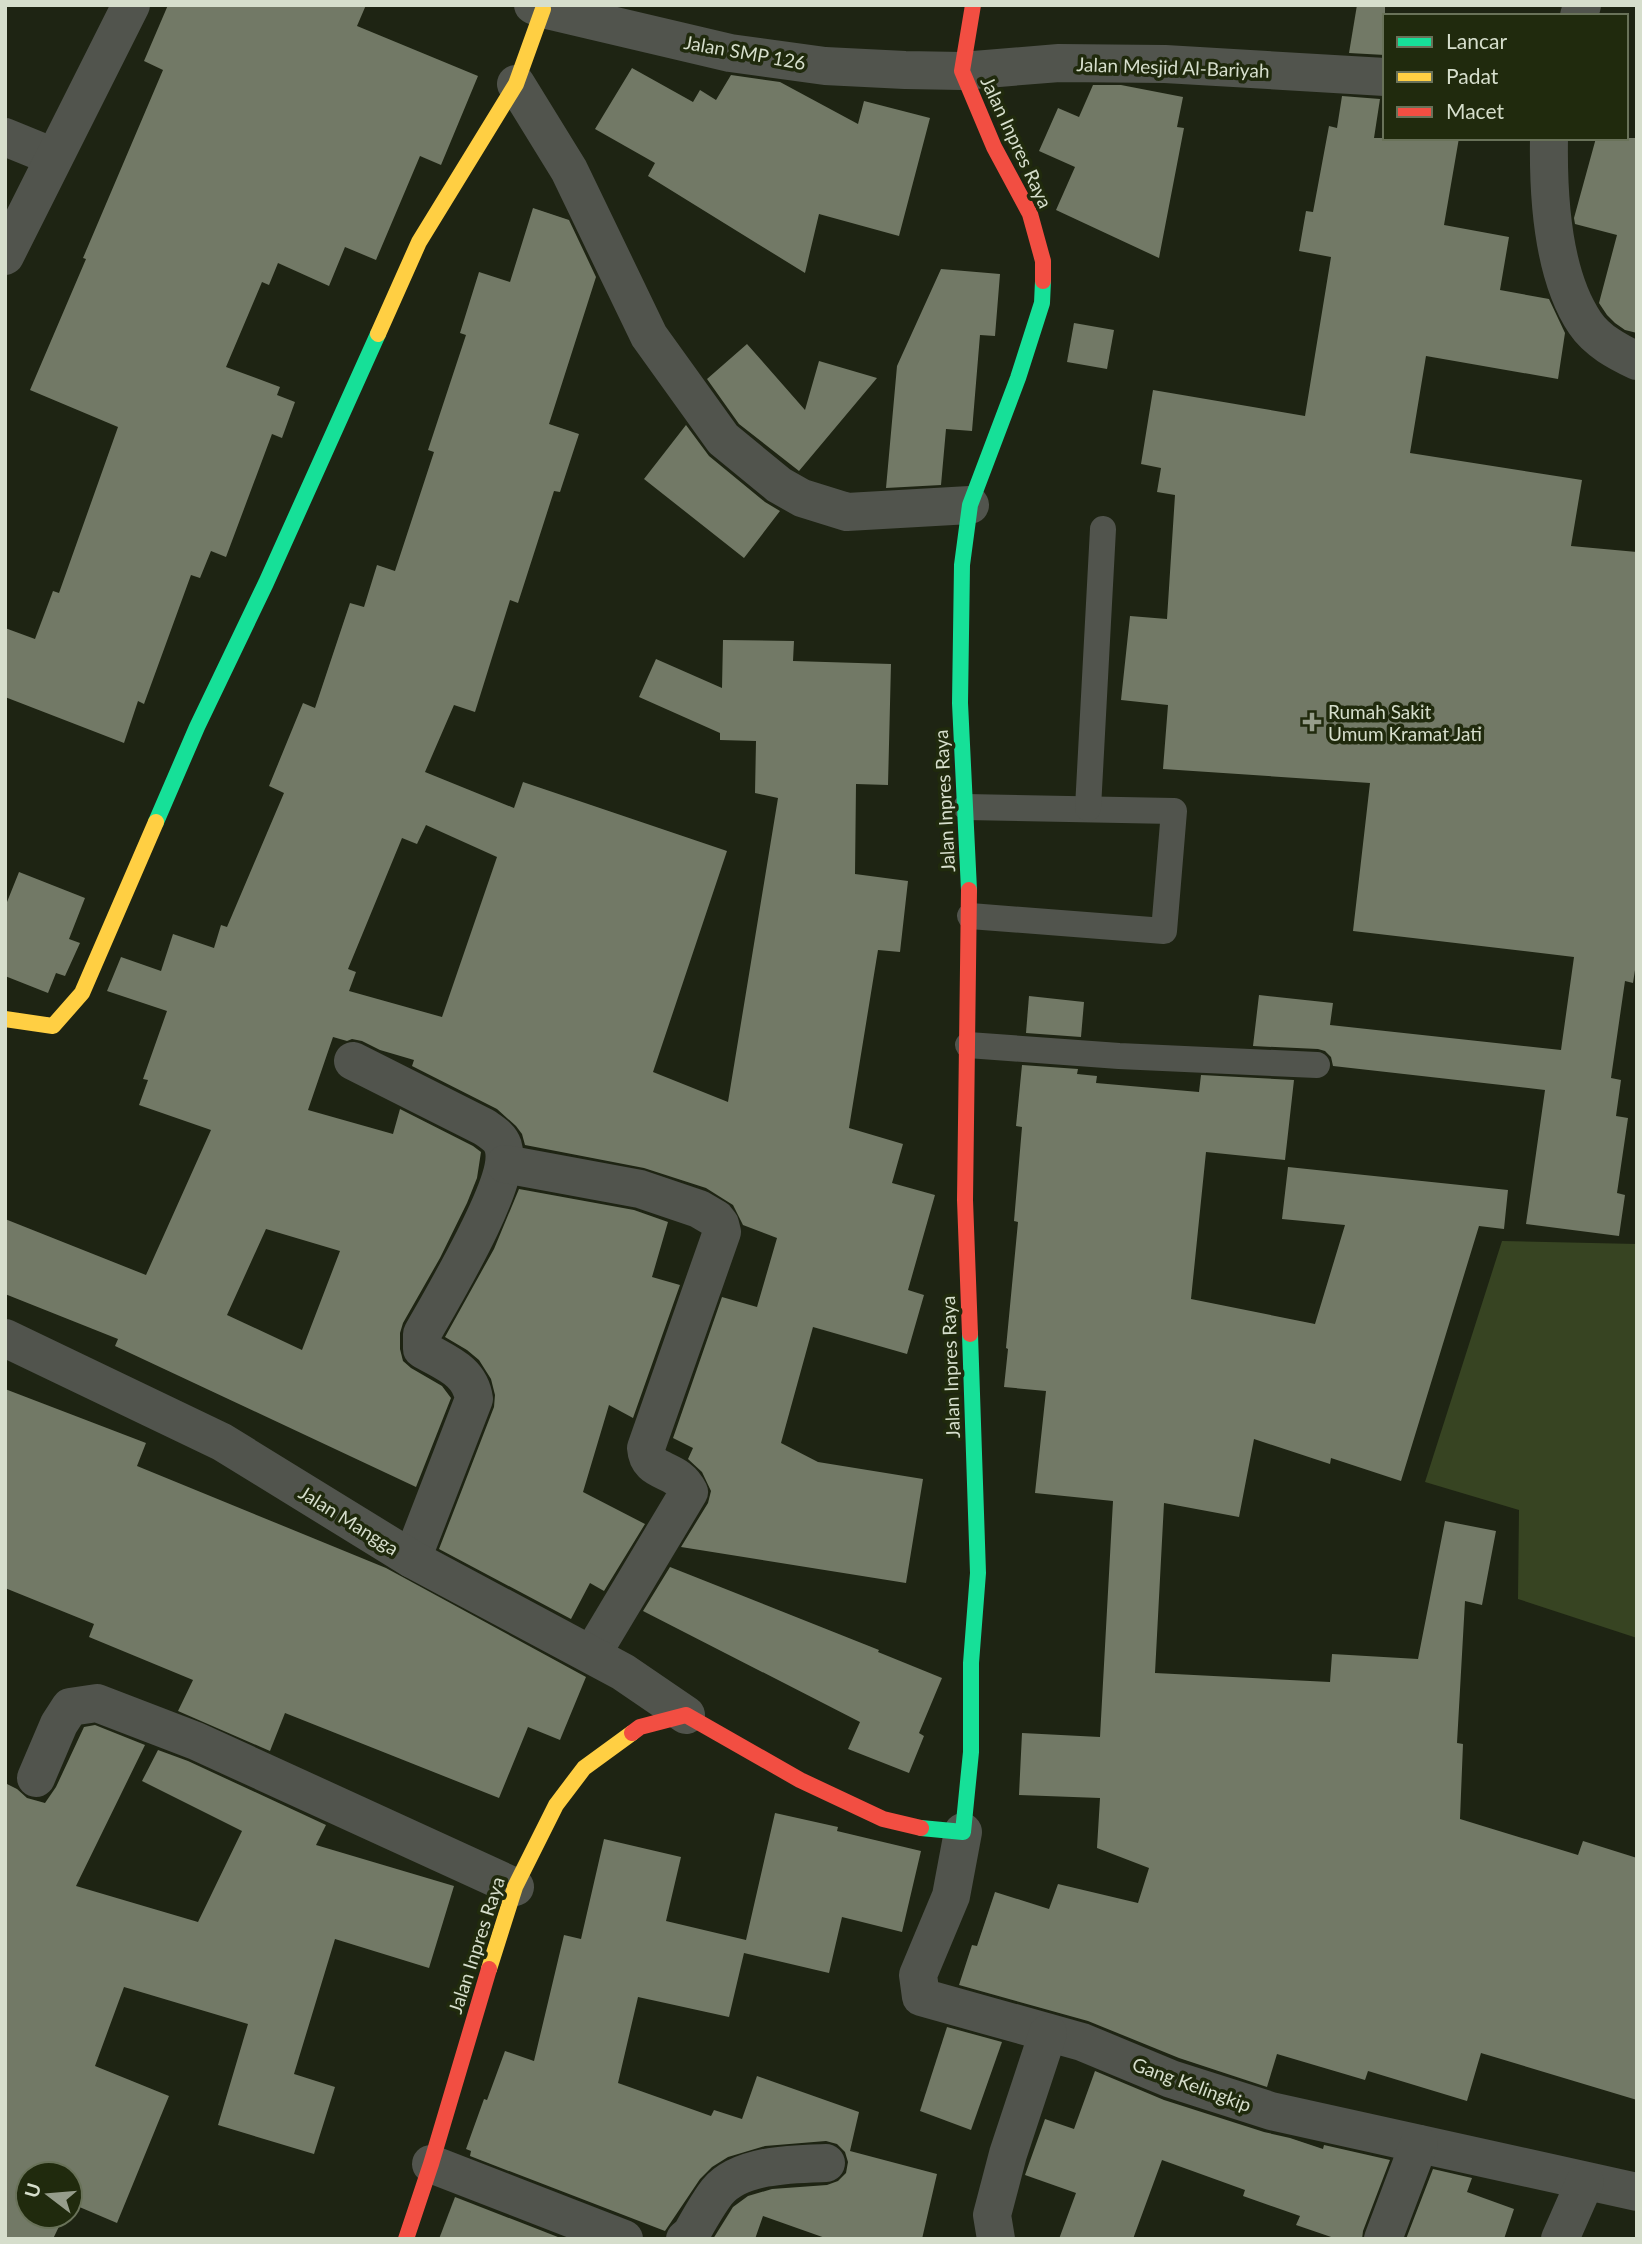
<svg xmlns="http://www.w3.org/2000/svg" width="1642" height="2244" viewBox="0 0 1642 2244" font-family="Lato,sans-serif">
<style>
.green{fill:#374422}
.building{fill:#727966;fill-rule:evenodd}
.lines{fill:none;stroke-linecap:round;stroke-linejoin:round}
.lane{stroke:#51544d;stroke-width:26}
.street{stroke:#51544d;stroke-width:38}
.fast{stroke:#16e098;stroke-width:16}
.slow{stroke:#ffcf43;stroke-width:16}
.jam{stroke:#f24e42;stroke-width:16}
.poi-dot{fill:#969d8b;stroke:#202a0d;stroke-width:2.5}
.labels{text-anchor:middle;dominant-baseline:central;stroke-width:7;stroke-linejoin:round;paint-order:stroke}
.street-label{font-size:19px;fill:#d6decc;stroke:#202a0d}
.poi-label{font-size:19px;fill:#d6decc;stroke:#202a0d;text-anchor:start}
</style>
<rect width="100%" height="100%" fill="#1e2413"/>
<!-- green -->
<path class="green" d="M 1502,1241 L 1637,1244 L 1637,1638 L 1518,1599 L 1519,1510 L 1425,1482 Z"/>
<!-- building -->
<g class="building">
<path d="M 168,5 L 366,5 L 357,26 L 478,76 L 441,165 L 420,156 L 376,260 L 345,247 L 329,286 L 278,263 L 269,285 L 262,282 L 226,367 L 280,387 L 277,395 L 295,402 L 282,438 L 272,434 L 226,557 L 211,551 L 200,578 L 191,575 L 144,704 L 138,701 L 124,743 L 5,697 L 5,628 L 35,639 L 53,591 L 59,593 L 118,427 L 30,390 L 86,259 L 83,258 L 163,70 L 144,61 Z"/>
<path d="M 1357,5 L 1385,5 L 1385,55 L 1349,53 Z"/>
<path d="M 632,68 L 693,102 L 700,90 L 716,100 L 731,75 L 780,82 L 858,124 L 864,101 L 930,118 L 899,236 L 819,214 L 805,273 L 648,176 L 655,163 L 595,129 Z"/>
<path d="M 1093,85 L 1121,85 L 1183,97 L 1177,127 L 1184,128 L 1159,258 L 1056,210 L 1075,167 L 1039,151 L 1058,108 L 1079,117 Z"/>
<path d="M 1342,96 L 1380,99 L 1374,138 L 1459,138 L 1444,225 L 1509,237 L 1500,290 L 1549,299 L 1565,333 L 1558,379 L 1426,356 L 1410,453 L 1582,480 L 1571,546 L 1637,552 L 1637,957 L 1633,983 L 1625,981 L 1611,1078 L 1621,1080 L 1616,1116 L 1628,1118 L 1617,1193 L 1625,1195 L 1619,1236 L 1526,1224 L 1545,1090 L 1333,1066 L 1331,1057 L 1325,1051 L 1318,1049 L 1253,1046 L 1259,995 L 1333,1003 L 1330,1025 L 1561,1050 L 1574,957 L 1353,931 L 1370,783 L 1163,769 L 1168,705 L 1121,700 L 1130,616 L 1167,619 L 1175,495 L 1157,492 L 1161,468 L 1141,464 L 1153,390 L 1305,416 L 1331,257 L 1299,251 L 1306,211 L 1313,212 L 1329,126 L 1337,128 Z"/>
<path d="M 1596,138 L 1637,138 L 1637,333 L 1625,330 L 1615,323 L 1607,315 L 1599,303 L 1617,235 L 1575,224 L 1574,218 Z"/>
<path d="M 533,208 L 569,220 L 596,277 L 549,424 L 579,434 L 560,492 L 554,491 L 518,603 L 510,600 L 475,712 L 454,705 L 425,772 L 514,808 L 523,782 L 727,851 L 653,1072 L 728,1102 L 778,798 L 755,793 L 756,741 L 720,740 L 720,733 L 639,697 L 656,659 L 722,688 L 723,640 L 794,641 L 793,661 L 891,664 L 888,785 L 856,784 L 855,874 L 908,881 L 900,952 L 878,950 L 849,1128 L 903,1144 L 892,1183 L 935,1195 L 908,1290 L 924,1295 L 907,1354 L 813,1327 L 781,1443 L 818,1462 L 923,1479 L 906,1583 L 681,1547 L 708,1503 L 711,1491 L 702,1472 L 688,1459 L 693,1448 L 673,1438 L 722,1297 L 757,1307 L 777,1238 L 743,1225 L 733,1205 L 706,1188 L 644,1168 L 525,1145 L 522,1134 L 516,1126 L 497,1109 L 412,1066 L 414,1060 L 380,1050 L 362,1041 L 352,1039 L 347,1041 L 333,1037 L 308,1110 L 393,1134 L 400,1109 L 473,1146 L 481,1152 L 477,1178 L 467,1203 L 440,1258 L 403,1323 L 400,1333 L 400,1349 L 403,1361 L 411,1368 L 442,1386 L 451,1398 L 416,1487 L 115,1346 L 118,1339 L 5,1294 L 5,1219 L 146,1275 L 211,1130 L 139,1105 L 148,1080 L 143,1079 L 167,1011 L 107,991 L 121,957 L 161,971 L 173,934 L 214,948 L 221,925 L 227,927 L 284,793 L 269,786 L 303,703 L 315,708 L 350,603 L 364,607 L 377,565 L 395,571 L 434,452 L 428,450 L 466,335 L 460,333 L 479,272 L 510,282 ZM 426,825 L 497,857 L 442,1017 L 349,991 L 356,972 L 348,969 L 402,838 L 417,844 ZM 266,1229 L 340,1251 L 302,1350 L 227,1315 Z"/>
<path d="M 941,269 L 1000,274 L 995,336 L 980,335 L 972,431 L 946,429 L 941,485 L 886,488 L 897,366 Z"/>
<path d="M 1074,323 L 1114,330 L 1107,369 L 1067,362 Z"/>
<path d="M 747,344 L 805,410 L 819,361 L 877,378 L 799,471 L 739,424 L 707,379 Z"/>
<path d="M 686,425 L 709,456 L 765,502 L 780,511 L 744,558 L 644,479 Z"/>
<path d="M 19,872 L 85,898 L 69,939 L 80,943 L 65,976 L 56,973 L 48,993 L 5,976 L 5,907 Z"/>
<path d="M 1029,996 L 1084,1002 L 1081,1037 L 1026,1033 Z"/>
<path d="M 1022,1065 L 1078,1069 L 1077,1074 L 1097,1076 L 1096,1083 L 1199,1092 L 1201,1075 L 1294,1080 L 1285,1160 L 1206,1152 L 1191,1299 L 1315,1324 L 1345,1225 L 1282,1219 L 1288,1167 L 1508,1190 L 1504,1229 L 1479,1226 L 1401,1481 L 1331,1458 L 1330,1464 L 1254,1439 L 1239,1517 L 1164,1503 L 1155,1673 L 1330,1682 L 1332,1654 L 1418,1659 L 1445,1521 L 1496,1531 L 1482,1605 L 1465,1601 L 1457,1743 L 1463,1744 L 1460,1819 L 1578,1855 L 1583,1841 L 1637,1858 L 1637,2100 L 1481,2053 L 1467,2101 L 1368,2071 L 1365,2080 L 1277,2054 L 1267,2087 L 1179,2058 L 1088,2021 L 959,1985 L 972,1945 L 977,1946 L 995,1892 L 1049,1909 L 1058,1884 L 1138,1903 L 1149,1868 L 1097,1848 L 1100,1798 L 1019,1795 L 1022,1733 L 1100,1737 L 1113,1501 L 1035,1493 L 1046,1391 L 1004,1387 L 1008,1349 L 1006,1348 L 1018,1222 L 1014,1221 L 1022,1127 L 1016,1126 Z"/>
<path d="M 519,1189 L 634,1210 L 668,1222 L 652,1277 L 680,1285 L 633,1418 L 609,1405 L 583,1492 L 645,1524 L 604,1591 L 590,1583 L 571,1619 L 439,1549 L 494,1407 L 495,1395 L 491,1379 L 479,1360 L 467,1350 L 445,1337 L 494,1249 Z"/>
<path d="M 5,1389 L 146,1443 L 137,1466 L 386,1568 L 586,1677 L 560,1740 L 528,1727 L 499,1798 L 285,1713 L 270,1751 L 178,1711 L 193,1680 L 89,1637 L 94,1624 L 5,1588 Z"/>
<path d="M 670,1567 L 879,1650 L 878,1652 L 942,1678 L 919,1733 L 924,1736 L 909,1773 L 848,1749 L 860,1722 L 643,1611 Z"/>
<path d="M 95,1725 L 145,1745 L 76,1886 L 198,1922 L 242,1831 L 142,1781 L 158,1750 L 188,1761 L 326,1825 L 316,1845 L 454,1886 L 429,1968 L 335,1939 L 294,2074 L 335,2087 L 314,2154 L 218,2125 L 248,2024 L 124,1987 L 95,2066 L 169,2096 L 117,2223 L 70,2203 L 70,2174 L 28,2174 L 28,2216 L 64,2216 L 53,2239 L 5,2239 L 5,1783 L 17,1789 L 27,1798 L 45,1803 L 56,1787 L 84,1727 Z"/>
<path d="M 775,1813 L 838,1827 L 837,1831 L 921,1851 L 902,1932 L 842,1917 L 829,1973 L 744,1953 L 729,2017 L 638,1997 L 618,2083 L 711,2116 L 714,2110 L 742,2119 L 757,2076 L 859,2112 L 850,2151 L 937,2174 L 922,2239 L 828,2239 L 763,2216 L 755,2239 L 713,2239 L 733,2207 L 748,2196 L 772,2189 L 827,2185 L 838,2181 L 846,2173 L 848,2162 L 845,2152 L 837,2144 L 826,2141 L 765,2146 L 728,2157 L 712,2167 L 700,2179 L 665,2231 L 470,2156 L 471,2151 L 466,2149 L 484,2099 L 487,2100 L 505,2051 L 534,2061 L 564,1935 L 581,1939 L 604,1839 L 681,1857 L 666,1921 L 746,1940 Z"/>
<path d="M 947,2027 L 1002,2042 L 971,2130 L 920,2111 Z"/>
<path d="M 1095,2071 L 1164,2100 L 1264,2132 L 1290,2138 L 1323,2149 L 1324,2145 L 1390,2160 L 1363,2231 L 1362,2239 L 1337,2239 L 1296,2225 L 1300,2216 L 1243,2196 L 1245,2190 L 1162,2160 L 1133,2239 L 1059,2239 L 1076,2193 L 1025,2175 L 1045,2119 L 1074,2129 Z"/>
<path d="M 1433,2169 L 1472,2178 L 1467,2192 L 1514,2209 L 1504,2239 L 1406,2239 Z"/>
<path d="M 455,2197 L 563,2239 L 439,2239 Z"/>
</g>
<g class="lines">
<!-- lane -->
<g class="lane">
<path d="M 966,807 L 1174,811 L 1164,931 L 970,916"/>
<path d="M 1088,808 L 1103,529"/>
<path d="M 968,1045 L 1119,1056 L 1317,1065"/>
</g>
<!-- street -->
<g class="street">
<path d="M 533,5 L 543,9 L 730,53 L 825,66 L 905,70 L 962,71 L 1059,63 L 1165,64 L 1385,77"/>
<path d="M 1579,16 L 1582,5"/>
<path d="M 516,84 L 569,170 L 649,336 L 723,439 L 779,485 L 802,498 L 847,512 L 970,505"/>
<path d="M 5,137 L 54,157"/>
<path d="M 1549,138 C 1548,196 1552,274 1585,323 C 1597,341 1618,352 1637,361"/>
<path d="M 5,256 L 131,5"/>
<path d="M 353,1061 L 484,1127 C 491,1132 500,1137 503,1146 C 514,1180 441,1300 422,1334 L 422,1349 C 445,1363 470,1370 474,1399 L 412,1559"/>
<path d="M 505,1164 L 640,1189 L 699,1209 L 716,1219 L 720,1224 L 722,1232 L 646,1448 C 648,1476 676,1465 689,1492 L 592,1654"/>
<path d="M 5,1338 L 222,1442 L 412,1559 L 623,1672 L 686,1715"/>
<path d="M 36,1778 L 59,1724 L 70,1707 L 97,1703 L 196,1741 L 515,1887"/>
<path d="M 963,1832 L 951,1896 L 918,1975 L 921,1997 L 1082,2042 L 1171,2079 L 1271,2111 L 1637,2192"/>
<path d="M 431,2164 L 624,2239"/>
<path d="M 685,2239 L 691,2234 C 699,2220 707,2205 717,2192 C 740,2164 794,2164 826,2163"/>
<path d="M 996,2239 L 992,2215 L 1008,2154 L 1048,2033"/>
<path d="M 1383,2239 L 1419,2144"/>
<path d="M 1560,2239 L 1585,2182"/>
</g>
<!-- fast -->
<g class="fast">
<path d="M 156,822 L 197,727 L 266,583 L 378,334"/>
<path d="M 969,890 L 960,703 L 962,565 L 970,505 L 1018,378 L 1042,303 L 1043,281"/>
<path d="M 921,1828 L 963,1832 L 971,1752 L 971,1663 L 978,1573 L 970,1334"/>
</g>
<!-- slow -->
<g class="slow">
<path d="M 378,334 L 419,242 L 516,84 L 543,9"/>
<path d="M 5,1019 L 53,1026 L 82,993 L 156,822"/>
<path d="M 489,1969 L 515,1887 L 556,1805 L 584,1768 L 632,1733"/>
</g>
<!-- jam -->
<g class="jam">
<path d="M 973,5 L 962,71 L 994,147 L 1030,214 L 1043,261 L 1043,281"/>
<path d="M 969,890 L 965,1200 L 970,1334"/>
<path d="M 632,1733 L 640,1727 L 686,1715 L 800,1780 L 883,1819 L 921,1828"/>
<path d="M 406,2239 L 431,2164 L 489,1969"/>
</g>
</g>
<!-- markers -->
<path class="poi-dot" d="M1308.5 711.5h7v7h7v7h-7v7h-7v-7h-7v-7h7z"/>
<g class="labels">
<!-- street labels -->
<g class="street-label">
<text transform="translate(745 52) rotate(10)">Jalan SMP 126</text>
<text transform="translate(1173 67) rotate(2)">Jalan Mesjid Al-Bariyah</text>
<text transform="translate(1017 142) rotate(65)">Jalan Inpres Raya</text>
<text transform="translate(944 801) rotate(-93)">Jalan Inpres Raya</text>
<text transform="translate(950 1367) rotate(-92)">Jalan Inpres Raya</text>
<text transform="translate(349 1520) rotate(32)">Jalan Mangga</text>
<text transform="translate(476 1945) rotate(-72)">Jalan Inpres Raya</text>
<text transform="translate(1192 2084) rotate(20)">Gang Kelingkip</text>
</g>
<!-- poi labels -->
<g class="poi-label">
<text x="1328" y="711">Rumah Sakit<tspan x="1328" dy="22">Umum Kramat Jati</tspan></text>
</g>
</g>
<!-- border -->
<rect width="1642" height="2244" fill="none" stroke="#d6decc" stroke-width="14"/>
<!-- legend -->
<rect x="1383" y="14" width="245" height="126" fill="#202a0d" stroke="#697259" stroke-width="2"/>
<rect x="1397" y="37" width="35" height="10" fill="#16e098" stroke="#697259" stroke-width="2"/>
<text x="1446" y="49" font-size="21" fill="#d6decc">Lancar</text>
<rect x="1397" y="72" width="35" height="10" fill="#ffcf43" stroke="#697259" stroke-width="2"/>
<text x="1446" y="84" font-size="21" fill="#d6decc">Padat</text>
<rect x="1397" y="107" width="35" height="10" fill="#f24e42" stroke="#697259" stroke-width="2"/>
<text x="1446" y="119" font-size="21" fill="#d6decc">Macet</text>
<!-- north arrow -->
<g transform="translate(49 2195) rotate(286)"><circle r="33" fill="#202a0d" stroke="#697259" stroke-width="2"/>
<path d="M0-5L12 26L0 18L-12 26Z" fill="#969d8b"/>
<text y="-10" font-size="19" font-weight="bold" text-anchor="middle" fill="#d6decc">U</text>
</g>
</svg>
